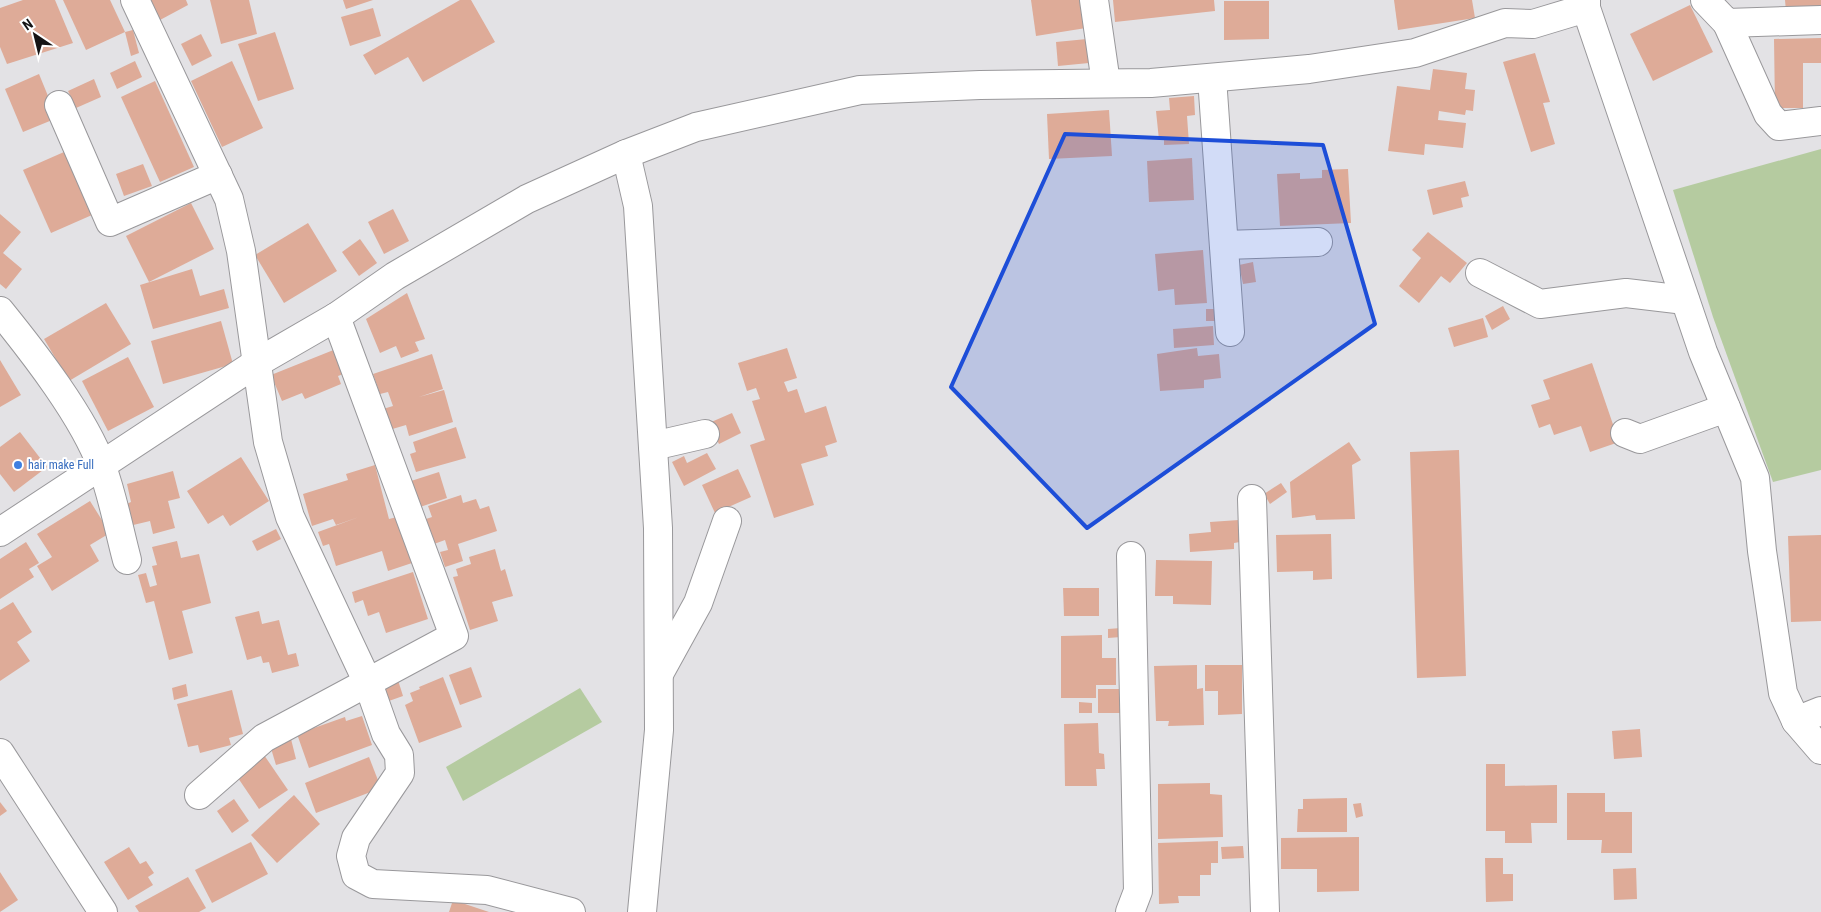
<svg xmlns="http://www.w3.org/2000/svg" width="1821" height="912" viewBox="0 0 1821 912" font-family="'Roboto Condensed',sans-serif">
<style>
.green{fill:#b5cba0}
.building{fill:#deab98}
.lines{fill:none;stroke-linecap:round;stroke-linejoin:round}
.minor-casing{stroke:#99989b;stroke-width:30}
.minor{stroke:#fff;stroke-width:28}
.marked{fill:#1d4ed8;fill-opacity:0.2;stroke:#1d4ed8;stroke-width:4;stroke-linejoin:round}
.shop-dot{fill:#3f7fe0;stroke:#fff;stroke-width:2}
.labels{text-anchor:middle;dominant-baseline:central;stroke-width:4;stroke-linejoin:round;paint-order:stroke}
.shop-label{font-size:12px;fill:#366cbe;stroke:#fff;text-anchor:start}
</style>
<rect width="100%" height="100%" fill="#e3e2e5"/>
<!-- green -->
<g class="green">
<path d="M 1821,149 L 1821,470 L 1773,482 L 1713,317 L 1673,190 Z"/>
<path d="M 580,688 L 602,722 L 463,801 L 446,767 Z"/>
</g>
<!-- building -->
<g class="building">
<path d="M 23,0 L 55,0 L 73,43 L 7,64 L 0,47 L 0,8 Z"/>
<path d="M 63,0 L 110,0 L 125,32 L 86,50 Z"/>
<path d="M 149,0 L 186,0 L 188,5 L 160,20 Z"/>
<path d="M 210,0 L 249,0 L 257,34 L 221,44 Z"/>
<path d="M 343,0 L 373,0 L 346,9 Z"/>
<path d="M 460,0 L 471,0 L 495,42 L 423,82 L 408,57 L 375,75 L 363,55 Z"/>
<path d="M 1031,0 L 1081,0 L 1086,28 L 1036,36 Z"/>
<path d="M 1113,0 L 1214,0 L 1215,11 L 1115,22 Z"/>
<path d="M 1394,0 L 1472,0 L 1475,18 L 1398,30 Z"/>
<path d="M 1785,0 L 1821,0 L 1821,11 L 1786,11 Z"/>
<path d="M 1224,1 L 1269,1 L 1269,39 L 1224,40 Z"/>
<path d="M 1690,5 L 1713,52 L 1653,81 L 1630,34 Z"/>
<path d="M 373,8 L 381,36 L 350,46 L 341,17 Z"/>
<path d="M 133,30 L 139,53 L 131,56 L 125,32 Z"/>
<path d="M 275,32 L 294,89 L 258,101 L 238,44 Z"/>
<path d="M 201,34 L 212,56 L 192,66 L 181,44 Z"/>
<path d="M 1821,38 L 1821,63 L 1803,63 L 1803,108 L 1775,108 L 1774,39 Z"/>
<path d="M 1087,39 L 1089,63 L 1058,66 L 1056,42 Z"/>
<path d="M 1535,53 L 1550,102 L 1543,103 L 1555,144 L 1531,152 L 1503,62 Z"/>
<path d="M 135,61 L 142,77 L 117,89 L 110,73 Z"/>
<path d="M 232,61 L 263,128 L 222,147 L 191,81 Z"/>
<path d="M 1433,69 L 1467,73 L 1465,89 L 1475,90 L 1473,111 L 1466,110 L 1465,115 L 1439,111 L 1438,120 L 1466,123 L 1463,148 L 1425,144 L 1424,155 L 1388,151 L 1397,86 L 1430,90 Z"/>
<path d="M 39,74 L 57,118 L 23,132 L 5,89 Z"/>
<path d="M 94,79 L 101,97 L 76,108 L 68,91 Z"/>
<path d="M 155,81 L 194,167 L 160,182 L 121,97 Z"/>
<path d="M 1194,96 L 1195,115 L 1187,116 L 1189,144 L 1164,145 L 1164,139 L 1159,140 L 1156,111 L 1170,110 L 1169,98 Z"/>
<path d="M 1109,110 L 1112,156 L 1049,159 L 1047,114 Z"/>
<path d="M 64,152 L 92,215 L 51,233 L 23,170 Z"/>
<path d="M 1192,158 L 1194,200 L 1149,202 L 1147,161 Z"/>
<path d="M 143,164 L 152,186 L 124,196 L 116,174 Z"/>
<path d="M 1348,169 L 1351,223 L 1280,226 L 1277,174 L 1300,173 L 1300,179 L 1322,178 L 1322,170 Z"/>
<path d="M 1465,181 L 1469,196 L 1461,198 L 1463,207 L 1433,215 L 1427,190 Z"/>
<path d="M 191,203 L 214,249 L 149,282 L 126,236 Z"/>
<path d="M 393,209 L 409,241 L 384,254 L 368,222 Z"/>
<path d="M 0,214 L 21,232 L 3,253 L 22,269 L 6,289 L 0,284 Z"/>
<path d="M 308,223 L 337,271 L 284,303 L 255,255 Z"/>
<path d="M 1428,232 L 1467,263 L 1450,283 L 1441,276 L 1419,303 L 1399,286 L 1421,258 L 1412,250 Z"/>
<path d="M 360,239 L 377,263 L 359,276 L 342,252 Z"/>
<path d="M 1203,250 L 1207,303 L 1175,305 L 1174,289 L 1158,291 L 1155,254 Z"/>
<path d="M 1253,262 L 1256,282 L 1243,284 L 1239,265 Z"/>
<path d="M 192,269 L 200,296 L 224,289 L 229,308 L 153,329 L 140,285 Z"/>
<path d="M 407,293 L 425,339 L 415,342 L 419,351 L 401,358 L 396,346 L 380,353 L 366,319 Z"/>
<path d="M 106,303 L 131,344 L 69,381 L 44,339 Z"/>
<path d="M 1503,306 L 1510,319 L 1492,330 L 1485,316 Z"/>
<rect x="1206" y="309" width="10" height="12"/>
<path d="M 1483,318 L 1488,337 L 1454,347 L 1448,328 Z"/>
<path d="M 221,321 L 233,364 L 163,384 L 151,341 Z"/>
<path d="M 1213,326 L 1214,345 L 1174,348 L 1173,329 Z"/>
<path d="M 787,348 L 797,378 L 784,382 L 788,392 L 797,389 L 805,413 L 826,406 L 837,442 L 825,446 L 828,456 L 801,464 L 814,505 L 774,518 L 750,445 L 765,440 L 752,401 L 760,399 L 756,388 L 747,391 L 738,363 Z"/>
<path d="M 1197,348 L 1198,356 L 1219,354 L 1221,378 L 1204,380 L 1204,388 L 1160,391 L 1157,354 Z"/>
<path d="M 336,349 L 346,373 L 338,376 L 341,384 L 305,399 L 302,393 L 282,401 L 271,375 Z"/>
<path d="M 432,354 L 443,389 L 419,397 L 444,390 L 453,422 L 409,436 L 406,425 L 389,430 L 383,409 L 393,406 L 388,392 L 380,394 L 373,374 Z"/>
<path d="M 128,357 L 154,407 L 108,431 L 82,381 Z"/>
<path d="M 0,360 L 21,395 L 0,407 Z"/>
<path d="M 1592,363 L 1619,442 L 1590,452 L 1581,426 L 1554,435 L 1550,424 L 1539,428 L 1531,405 L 1550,399 L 1543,380 Z"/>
<path d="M 732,413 L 741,433 L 719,444 L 709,423 Z"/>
<path d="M 456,427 L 466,458 L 416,472 L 410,454 L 416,452 L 413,442 Z"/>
<path d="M 20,432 L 47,467 L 14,492 L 0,474 L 0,447 Z"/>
<path d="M 1349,442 L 1361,460 L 1352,465 L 1355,519 L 1316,520 L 1315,515 L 1292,518 L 1290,482 Z"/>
<path d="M 1459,450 L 1466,676 L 1417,678 L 1410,452 Z"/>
<path d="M 707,453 L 716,469 L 684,486 L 672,462 L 684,456 L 687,463 Z"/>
<path d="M 241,457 L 269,501 L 230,526 L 223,515 L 208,524 L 187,491 Z"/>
<path d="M 375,465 L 389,519 L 397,517 L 412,563 L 388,571 L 382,551 L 336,566 L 329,544 L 323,546 L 318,532 L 359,517 L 336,525 L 333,519 L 312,526 L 303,494 L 348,480 L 346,474 Z"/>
<path d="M 738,469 L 751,497 L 715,513 L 702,485 Z"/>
<path d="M 173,471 L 180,498 L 168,501 L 175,528 L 153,534 L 150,521 L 129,526 L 124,505 L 131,502 L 127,484 Z"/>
<path d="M 439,472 L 447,498 L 420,507 L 411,481 Z"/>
<path d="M 1281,483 L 1287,492 L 1270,504 L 1264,494 Z"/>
<path d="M 461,495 L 463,503 L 476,499 L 480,509 L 489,506 L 497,531 L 458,544 L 463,561 L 445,567 L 440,552 L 448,550 L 445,540 L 434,544 L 426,519 L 432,517 L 428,506 Z"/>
<path d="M 90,501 L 110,533 L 90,545 L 99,561 L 52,591 L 37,566 L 52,557 L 37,534 Z"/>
<path d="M 1239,520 L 1240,542 L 1234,543 L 1234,549 L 1190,552 L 1189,534 L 1211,532 L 1210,522 Z"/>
<path d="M 276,529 L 281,539 L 257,551 L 252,541 Z"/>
<path d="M 1331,534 L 1332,579 L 1313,580 L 1313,571 L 1277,572 L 1276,535 Z"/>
<path d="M 1821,535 L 1821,621 L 1791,622 L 1788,536 Z"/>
<path d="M 177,541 L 181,558 L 199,554 L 211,603 L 182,611 L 193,653 L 169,660 L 154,601 L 146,603 L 138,575 L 146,573 L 150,587 L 157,585 L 152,566 L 157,565 L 152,547 Z"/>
<path d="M 26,542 L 39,563 L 29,569 L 34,577 L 0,599 L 0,559 Z"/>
<path d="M 495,549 L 501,571 L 505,569 L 513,596 L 492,602 L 498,621 L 470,630 L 453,577 L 458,576 L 456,569 L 471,564 L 469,557 Z"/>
<path d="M 1156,560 L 1212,561 L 1211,605 L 1173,604 L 1173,596 L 1155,596 Z"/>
<path d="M 413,572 L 428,619 L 386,633 L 379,612 L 368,616 L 363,600 L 355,603 L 352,592 Z"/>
<path d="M 1063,588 L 1099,588 L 1099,616 L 1064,616 Z"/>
<path d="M 13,602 L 32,632 L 17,642 L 30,661 L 0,681 L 0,610 Z"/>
<path d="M 259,611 L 262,624 L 279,620 L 288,655 L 296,653 L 299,666 L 272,673 L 269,662 L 263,663 L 261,656 L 247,660 L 235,617 Z"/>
<path d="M 1121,628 L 1121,637 L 1108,638 L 1108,629 Z"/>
<path d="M 1102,635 L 1102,658 L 1116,658 L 1116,685 L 1096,685 L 1096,698 L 1061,698 L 1061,636 Z"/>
<path d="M 1197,665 L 1197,689 L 1203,688 L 1204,725 L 1168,726 L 1169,721 L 1156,721 L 1154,666 Z"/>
<path d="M 1205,665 L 1242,665 L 1242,714 L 1218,715 L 1218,691 L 1205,691 Z"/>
<path d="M 471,667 L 482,697 L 460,705 L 449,675 Z"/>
<path d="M 397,677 L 403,696 L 386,702 L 380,683 Z"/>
<path d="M 443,677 L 462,727 L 419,743 L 405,705 L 413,701 L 410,693 L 420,689 L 419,687 Z"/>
<path d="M 186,684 L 188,696 L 174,700 L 172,688 Z"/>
<path d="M 1098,689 L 1121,689 L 1120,713 L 1098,713 Z"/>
<path d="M 232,690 L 243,734 L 229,738 L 231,745 L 200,753 L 198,745 L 188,747 L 177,704 Z"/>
<path d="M 1079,702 L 1092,703 L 1092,713 L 1079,713 Z"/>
<path d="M 362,716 L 372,745 L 309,768 L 297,734 L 345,717 L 346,721 Z"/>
<path d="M 1098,723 L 1099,753 L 1104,754 L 1105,769 L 1096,769 L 1097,786 L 1065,786 L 1064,724 Z"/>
<path d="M 1640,729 L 1642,757 L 1614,759 L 1612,731 Z"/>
<path d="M 291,739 L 296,759 L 276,765 L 270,745 Z"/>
<path d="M 264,755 L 288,790 L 259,809 L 236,775 Z"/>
<path d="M 369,757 L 381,788 L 316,813 L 305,783 Z"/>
<path d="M 1486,764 L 1505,764 L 1505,786 L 1557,785 L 1557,823 L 1531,823 L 1532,843 L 1505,843 L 1505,831 L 1486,831 Z"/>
<path d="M 1210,783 L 1210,794 L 1222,795 L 1223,837 L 1158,839 L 1158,784 Z"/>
<path d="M 1567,793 L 1605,793 L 1605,812 L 1632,812 L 1632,853 L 1601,853 L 1602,840 L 1567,840 Z"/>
<path d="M 294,795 L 320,824 L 277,863 L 251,835 Z"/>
<path d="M 1347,798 L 1347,832 L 1297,832 L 1298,809 L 1303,809 L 1303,799 Z"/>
<path d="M 234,799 L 249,821 L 232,833 L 217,811 Z"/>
<path d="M 0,802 L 7,811 L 0,816 Z"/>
<path d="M 1361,803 L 1363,816 L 1356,818 L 1353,804 Z"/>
<path d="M 1359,837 L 1359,891 L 1317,892 L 1317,869 L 1281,869 L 1281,838 Z"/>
<path d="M 1218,841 L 1218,863 L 1211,863 L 1211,875 L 1200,875 L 1200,896 L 1178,896 L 1179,903 L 1159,904 L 1158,843 Z"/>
<path d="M 251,842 L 268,874 L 212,903 L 195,870 Z"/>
<path d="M 1243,846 L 1244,858 L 1222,859 L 1221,847 Z"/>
<path d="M 129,847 L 140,864 L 146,861 L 154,873 L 148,877 L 153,885 L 128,900 L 104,862 Z"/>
<path d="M 1485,858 L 1503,858 L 1503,874 L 1513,874 L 1513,901 L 1486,902 Z"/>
<path d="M 1636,868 L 1637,899 L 1614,900 L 1613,869 Z"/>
<path d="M 0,872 L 18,900 L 0,912 Z"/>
<path d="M 188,877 L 206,908 L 199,912 L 139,912 L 135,906 Z"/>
<path d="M 453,900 L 489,912 L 449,912 Z"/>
</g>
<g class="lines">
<!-- minor casing -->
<g class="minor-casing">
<g id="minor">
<path d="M 135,0 L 229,199 L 241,251 L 268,442 L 290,517 L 368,683 L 386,734 L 399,755 L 400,773 L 356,838 L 351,856 L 356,875 L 373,884 L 487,890 L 571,912"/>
<path d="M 1094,0 L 1106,83"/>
<path d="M 1586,0 L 1586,8 L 1703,352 L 1755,478 L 1762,551 L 1783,693 L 1796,721 L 1821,750"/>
<path d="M 1705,0 L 1727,23 L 1821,20"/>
<path d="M 1727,23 L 1768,114 L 1779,126 L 1821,121"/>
<path d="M 1212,78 L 1230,332"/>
<path d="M 59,105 L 110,222 L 218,175"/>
<path d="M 626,154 L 638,206 L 658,528 L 659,730 L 642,912"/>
<path d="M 1224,245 L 1318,242"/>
<path d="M 1480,273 L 1540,304 L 1626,293 L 1685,300"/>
<path d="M 0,311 C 34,353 84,417 102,467 C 113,497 119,530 127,560"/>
<path d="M 1625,433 L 1640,439 L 1726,408"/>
<path d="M 653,446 L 705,434"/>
<path d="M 1252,499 L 1265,912"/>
<path d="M 0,532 L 258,362 L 336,317 L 395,276 L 527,199 L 626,154 L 696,127 L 860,90 L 980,85 L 1151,83 L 1309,69 L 1415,53 L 1505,23 L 1533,24 L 1586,8"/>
<path d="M 660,672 L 698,603 L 727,521"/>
<path d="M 1796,721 L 1821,711"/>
<path d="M 0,753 L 103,912"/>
<path d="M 199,795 L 264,738 L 454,636 L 336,317"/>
<path d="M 1130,912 L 1138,891 L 1131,556"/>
</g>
</g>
<!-- minor -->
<use href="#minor" class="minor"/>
</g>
<!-- marked area -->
<path class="marked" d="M 1065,134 L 1323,145 L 1375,324 L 1087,528 L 951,387 Z"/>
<!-- markers -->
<circle class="shop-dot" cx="18" cy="465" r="5"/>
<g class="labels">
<!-- shop labels -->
<g class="shop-label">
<text x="28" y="465">hair make Full</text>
</g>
</g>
<!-- north arrow -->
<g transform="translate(35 35) rotate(325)" stroke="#ffffff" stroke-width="4" paint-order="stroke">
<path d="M0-4L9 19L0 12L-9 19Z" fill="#151415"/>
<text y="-8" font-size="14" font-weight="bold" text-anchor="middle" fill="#151415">N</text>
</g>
</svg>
